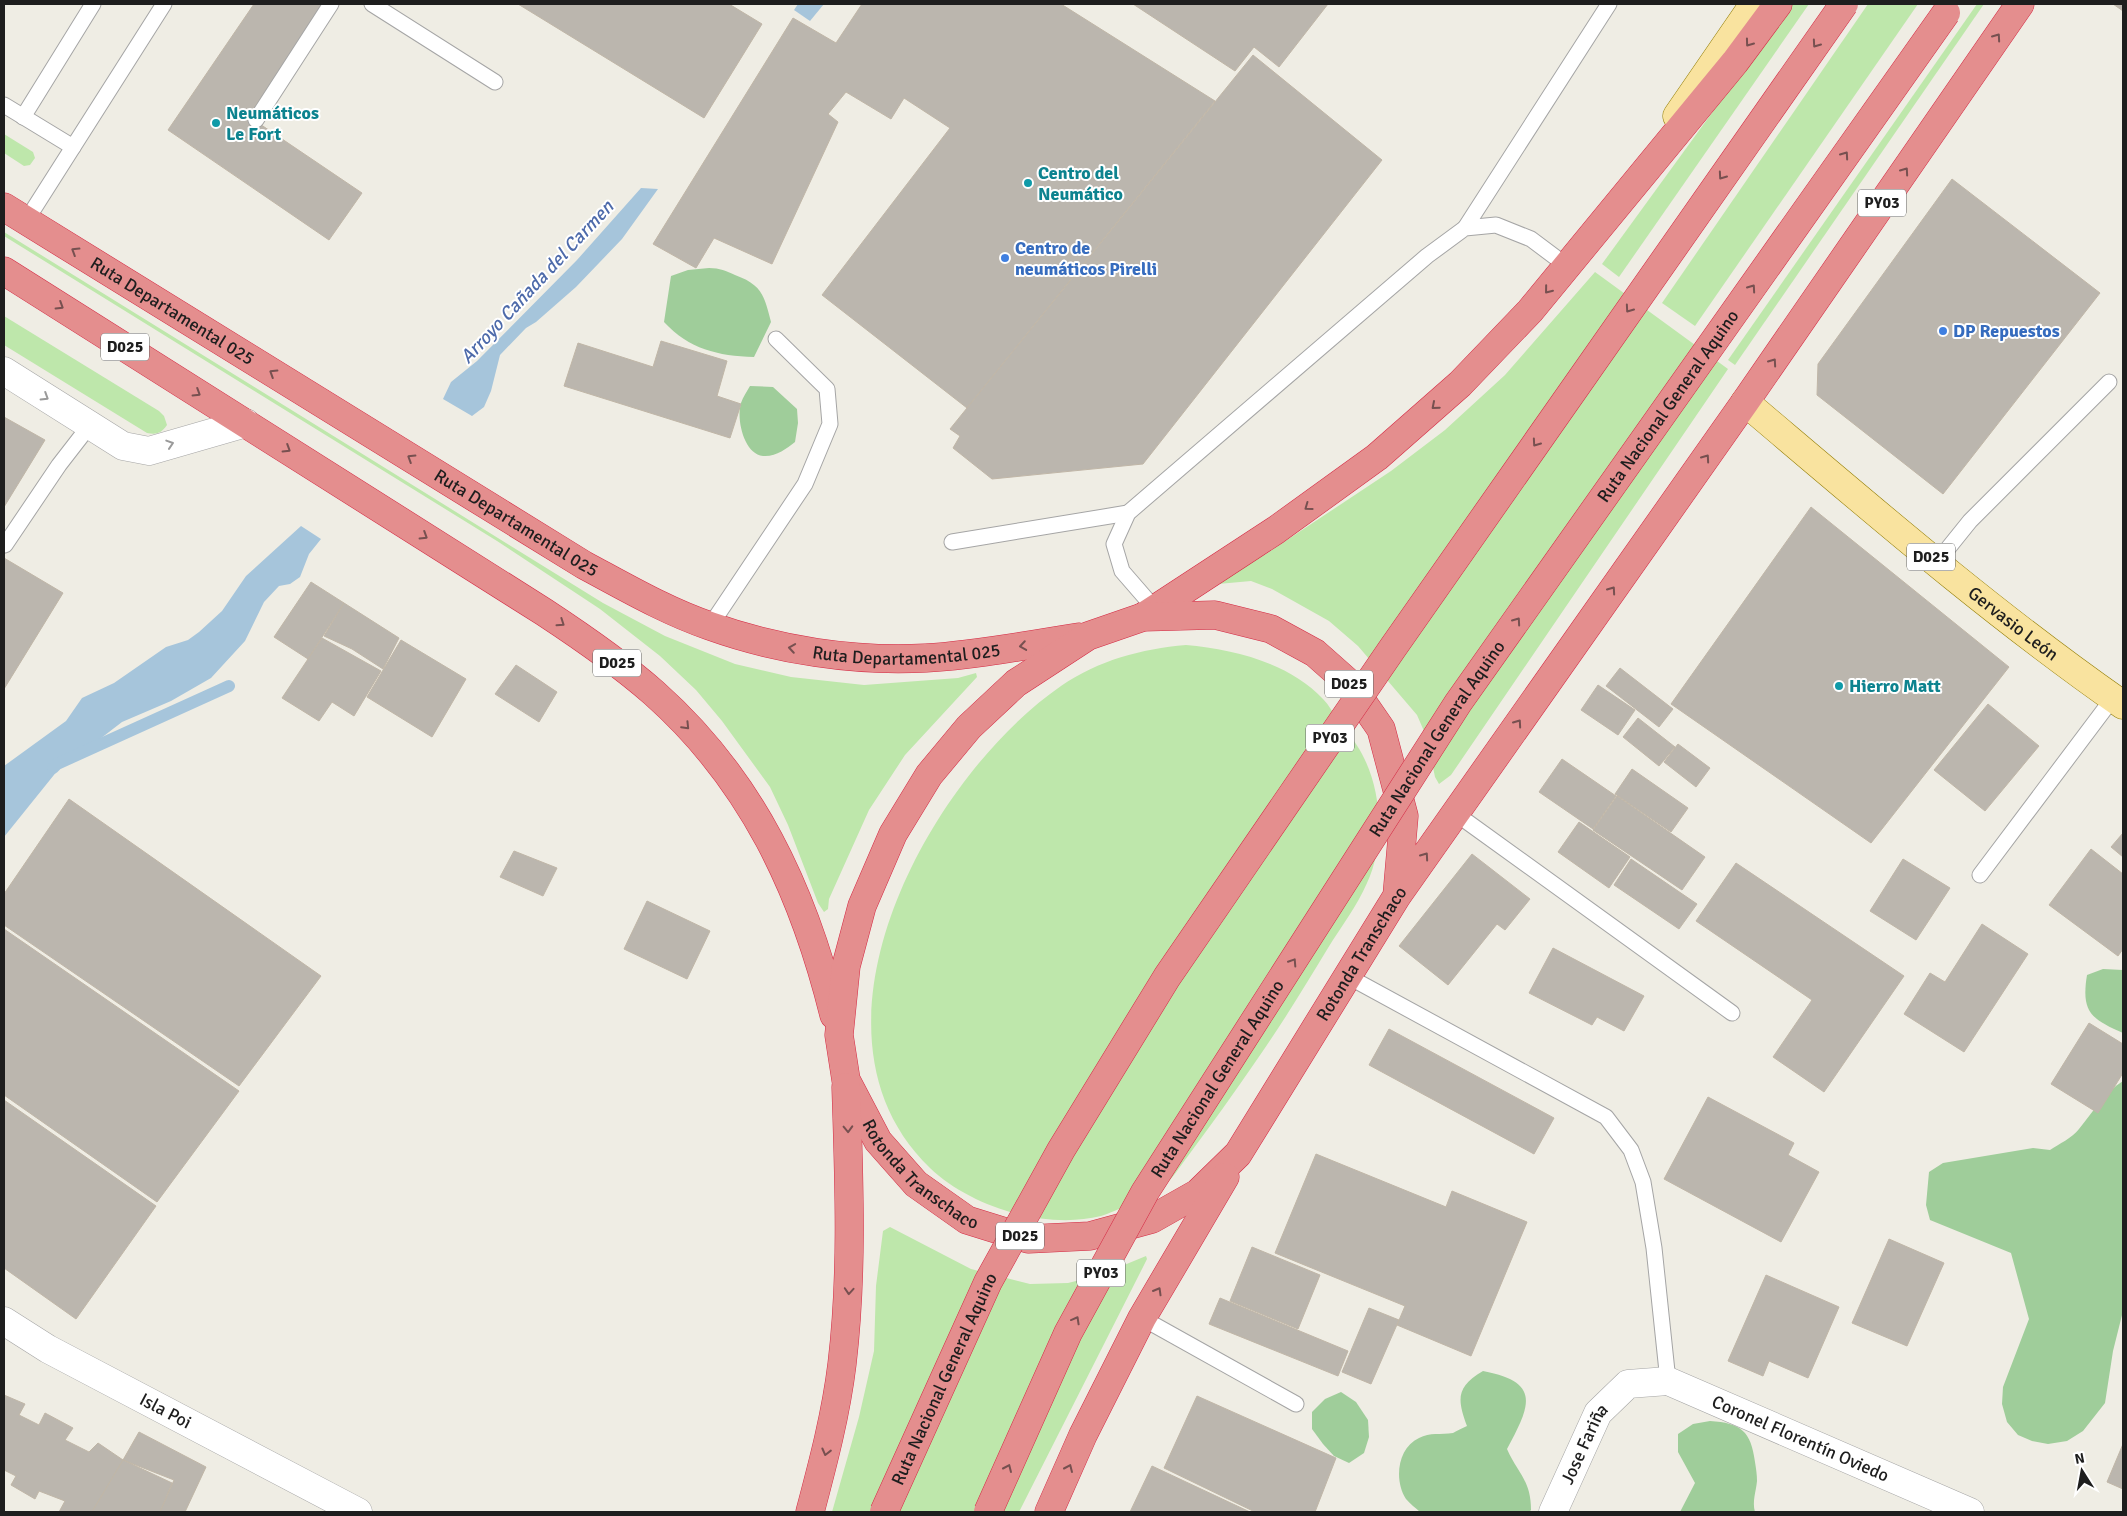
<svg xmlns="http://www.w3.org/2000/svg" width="2127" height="1516" viewBox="0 0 2127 1516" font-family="Signika,sans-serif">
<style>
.grass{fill:#bee7ab}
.forest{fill:#9fcd9a}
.water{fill:#a6c5db}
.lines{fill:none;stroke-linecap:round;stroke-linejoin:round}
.stream{stroke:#a6c5db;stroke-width:12}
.building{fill:#bbb6ae;stroke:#c0b6a7}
.lane-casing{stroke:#a5a5a5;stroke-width:17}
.street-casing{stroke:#a5a5a5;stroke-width:29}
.primary-casing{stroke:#937e05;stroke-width:29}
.highway-casing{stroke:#d42a44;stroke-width:29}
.lane{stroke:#fff;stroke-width:15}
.street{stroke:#fff;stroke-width:28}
.primary{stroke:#f9e39f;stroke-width:28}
.highway{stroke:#e48e8e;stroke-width:28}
.highway-bridge-casing{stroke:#d42a44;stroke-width:29;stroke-linecap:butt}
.highway-bridge{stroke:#e48e8e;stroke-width:28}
.oneway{stroke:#775050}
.oneway2{stroke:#9a9a9a}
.culture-dot{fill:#0f9aa8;stroke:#fff;stroke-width:2}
.shop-dot{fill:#3f7fe0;stroke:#fff;stroke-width:2}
.labels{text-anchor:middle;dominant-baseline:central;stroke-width:4;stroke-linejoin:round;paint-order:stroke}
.shield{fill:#fff;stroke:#626262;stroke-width:1}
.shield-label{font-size:16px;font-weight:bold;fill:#1e1e1e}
.culture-label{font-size:18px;font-weight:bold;fill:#0d838f;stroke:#fff;text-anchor:start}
.shop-label{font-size:18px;font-weight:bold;fill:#366cbe;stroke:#fff;text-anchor:start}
.street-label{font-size:18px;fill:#1e1e1e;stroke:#fff}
.water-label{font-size:19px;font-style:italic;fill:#4d6aaa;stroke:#fff}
</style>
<rect width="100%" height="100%" fill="#efede4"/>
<!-- grass -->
<g class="grass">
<path d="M 1791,4 L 1809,4 L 1619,277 L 1602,264 Z"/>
<path d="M 1868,4 L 1918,4 L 1695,326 L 1662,303 Z"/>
<path d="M 1977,4 L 1984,4 L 1735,365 L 1728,360 Z"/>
<path d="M 4,134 L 33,152 L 35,158 L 30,165 L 24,166 L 4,153 Z"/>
<path d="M 4,232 L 603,603 L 665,636 L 735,664 L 791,677 L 864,685 L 958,678 L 976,673 L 977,677 L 905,755 L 869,810 L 829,899 L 828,909 L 824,912 L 818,903 L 788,825 L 770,787 L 722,721 L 696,690 L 660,656 L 600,609 L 497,541 L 4,236 Z"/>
<path d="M 1595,272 L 1728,369 L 1451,775 L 1439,784 L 1435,777 L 1427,738 L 1417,715 L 1358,646 L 1329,621 L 1272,589 L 1251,581 L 1218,584 L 1234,568 L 1266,554 L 1391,471 L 1445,430 L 1505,375 Z"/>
<path d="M 4,316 L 159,411 L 164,416 L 167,425 C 161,433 157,435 147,433 L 4,345 Z"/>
<path d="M 1186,645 C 1233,649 1290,663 1323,699 C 1329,705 1333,713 1338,720 C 1346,731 1356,742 1362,754 C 1382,791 1385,845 1367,883 C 1357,906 1341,927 1328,948 C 1305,986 1282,1024 1256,1061 C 1234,1093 1211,1125 1188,1156 C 1180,1166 1172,1181 1161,1187 C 1146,1197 1117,1211 1101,1216 C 1045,1230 971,1207 930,1168 C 789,1032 929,777 1061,686 C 1099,660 1141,649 1186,645 Z"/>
<path d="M 890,1227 L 971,1269 L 1030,1284 L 1068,1283 L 1100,1275 L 1146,1256 L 1147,1259 L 1142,1269 L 1019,1512 L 832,1512 L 859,1417 L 874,1351 L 876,1286 L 883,1231 Z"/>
</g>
<!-- forest -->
<g class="forest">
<path d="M 709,268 C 720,268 726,271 735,275 C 762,285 764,295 771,322 L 754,357 C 718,356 689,349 664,322 L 671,276 L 688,270 Z"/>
<path d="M 750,386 L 773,387 L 797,409 L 798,423 L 795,442 C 786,449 776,457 763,456 C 744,454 736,419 741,403 C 743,397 747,391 750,386 Z"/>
<path d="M 2103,969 L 2123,970 L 2123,1033 C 2091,1019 2081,1012 2087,975 Z"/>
<path d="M 2123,1081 L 2123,1311 L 2113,1351 L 2105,1403 L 2083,1431 L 2067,1441 L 2048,1444 L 2032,1441 L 2018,1435 L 2007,1422 L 2002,1404 L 2003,1387 L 2029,1319 L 2011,1253 L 1930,1220 L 1926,1205 L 1929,1172 L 1943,1163 L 2033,1148 L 2050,1150 C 2059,1144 2072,1138 2079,1129 C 2093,1112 2104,1093 2123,1081 Z"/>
<path d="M 1483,1371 C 1542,1382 1530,1406 1507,1449 C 1518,1474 1531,1480 1531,1510 L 1529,1512 L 1420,1512 C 1416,1508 1410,1504 1406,1499 C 1394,1481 1397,1448 1419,1438 C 1430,1432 1441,1435 1453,1433 C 1457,1431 1462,1428 1467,1426 C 1457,1399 1456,1387 1483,1371 Z"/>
<path d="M 1341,1392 L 1356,1402 L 1368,1420 L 1369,1437 L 1364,1453 L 1349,1463 L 1334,1456 L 1323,1444 L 1312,1429 L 1312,1412 L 1325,1399 Z"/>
<path d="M 1710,1421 C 1741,1423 1751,1431 1755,1462 C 1756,1468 1757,1475 1757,1481 C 1756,1492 1752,1501 1755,1512 L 1680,1512 L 1695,1483 L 1678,1452 L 1678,1434 L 1693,1424 Z"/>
</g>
<!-- water -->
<g class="water">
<path d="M 798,4 L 824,4 L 810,21 L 794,10 Z"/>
<path d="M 641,188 L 658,189 L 622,239 L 576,287 L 536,322 L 526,328 L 500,355 L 491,391 L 484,407 L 472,416 L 443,399 L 451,382 L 477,361 L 577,260 Z"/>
<path d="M 301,526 L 321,539 L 309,554 L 300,577 L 290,584 L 279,586 L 264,602 L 245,641 L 211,678 L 171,701 L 122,722 L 96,742 L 70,755 L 4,837 L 4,766 L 66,721 L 82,698 L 114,683 L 166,647 L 188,640 L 199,632 L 222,611 L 246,576 Z"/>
</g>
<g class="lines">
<!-- stream -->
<path class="stream" d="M 53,768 L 57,764 L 229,686"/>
</g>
<!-- building -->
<g class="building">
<path d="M 254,4 L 326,4 L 248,116 L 362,193 L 329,240 L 168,130 Z"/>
<path d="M 518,4 L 729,4 L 762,24 L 704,118 Z"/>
<path d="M 862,4 L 1061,4 L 1215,101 L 967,408 L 822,295 L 950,128 L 904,98 L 891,119 L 846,92 L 828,114 L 838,122 L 772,264 L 714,238 L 696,268 L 653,244 L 793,18 L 836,43 Z"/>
<path d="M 1133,4 L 1328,4 L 1279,67 L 1254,47 L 1235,71 Z"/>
<path d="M 2113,4 L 2123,4 L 2123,11 Z"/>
<path d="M 1253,55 L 1382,160 L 1143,464 L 992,479 L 953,448 L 960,436 L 950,429 Z"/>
<path d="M 1952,179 L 2100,293 L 1943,494 L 1817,395 L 1818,364 Z"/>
<path d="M 661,341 L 727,361 L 717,396 L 741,404 L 730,438 L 564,386 L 578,343 L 653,367 Z"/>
<path d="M 4,417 L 45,440 L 4,507 Z"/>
<path d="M 1811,507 L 2009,667 L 1871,843 L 1671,704 Z"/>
<path d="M 4,558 L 63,593 L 4,689 Z"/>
<path d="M 311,582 L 344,603 L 308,659 L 274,637 Z"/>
<path d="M 344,603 L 399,638 L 383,669 L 352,649 L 324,636 Z"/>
<path d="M 322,638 L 381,671 L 354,716 L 332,702 L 319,721 L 282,698 Z"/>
<path d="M 401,640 L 466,679 L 432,737 L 367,697 Z"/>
<path d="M 516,665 L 557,692 L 539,722 L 495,694 Z"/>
<path d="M 1620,668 L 1673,709 L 1659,727 L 1606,686 Z"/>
<path d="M 1598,685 L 1635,710 L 1618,735 L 1581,710 Z"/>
<path d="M 1988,704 L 2039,746 L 1985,811 L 1934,770 Z"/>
<path d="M 1638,718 L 1675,747 L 1659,766 L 1623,737 Z"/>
<path d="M 1678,744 L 1710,768 L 1696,787 L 1664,762 Z"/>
<path d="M 1562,759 L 1616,796 L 1593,829 L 1539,792 Z"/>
<path d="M 1632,769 L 1688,808 L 1671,832 L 1615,794 Z"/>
<path d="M 1617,796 L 1705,857 L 1682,890 L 1593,830 Z"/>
<path d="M 69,799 L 321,976 L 239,1086 L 4,925 L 4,894 Z"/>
<path d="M 1579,822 L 1630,857 L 1609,888 L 1558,852 Z"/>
<path d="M 2123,833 L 2123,857 L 2111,847 Z"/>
<path d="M 2091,849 L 2123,874 L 2123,949 L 2118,956 L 2049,905 Z"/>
<path d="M 514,851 L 557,868 L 543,896 L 500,877 Z"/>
<path d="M 1472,854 L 1530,899 L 1505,930 L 1497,924 L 1448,985 L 1399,946 Z"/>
<path d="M 1631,859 L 1697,904 L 1679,929 L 1614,885 Z"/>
<path d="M 1903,859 L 1950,888 L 1916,940 L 1870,911 Z"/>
<path d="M 1736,863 L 1904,976 L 1824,1092 L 1773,1057 L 1812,1000 L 1696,921 Z"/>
<path d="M 647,901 L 710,931 L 687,979 L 624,949 Z"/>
<path d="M 1982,924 L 2028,954 L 1964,1052 L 1904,1014 L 1930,973 L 1945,982 Z"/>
<path d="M 4,929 L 239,1091 L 157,1202 L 4,1095 Z"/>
<path d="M 1553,948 L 1644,996 L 1624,1031 L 1597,1017 L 1592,1025 L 1529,993 Z"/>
<path d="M 2089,1023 L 2123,1044 L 2123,1073 L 2098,1113 L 2051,1084 Z"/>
<path d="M 1389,1029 L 1554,1118 L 1534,1154 L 1369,1065 Z"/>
<path d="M 1708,1097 L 1794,1143 L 1788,1155 L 1819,1172 L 1781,1242 L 1664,1179 Z"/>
<path d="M 4,1100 L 156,1206 L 76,1319 L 4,1268 Z"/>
<path d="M 1316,1154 L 1446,1207 L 1452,1191 L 1527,1222 L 1471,1356 L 1397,1325 L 1405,1306 L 1275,1253 Z"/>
<path d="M 1889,1239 L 1944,1263 L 1907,1346 L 1852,1323 Z"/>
<path d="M 1252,1247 L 1320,1275 L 1298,1329 L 1230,1301 Z"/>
<path d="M 1766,1275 L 1839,1307 L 1808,1378 L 1769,1361 L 1763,1376 L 1728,1361 Z"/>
<path d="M 1220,1298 L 1348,1351 L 1338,1376 L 1209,1324 Z"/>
<path d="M 1369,1308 L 1399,1320 L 1371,1384 L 1342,1372 Z"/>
<path d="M 4,1395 L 25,1404 L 19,1415 L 39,1425 L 45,1413 L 73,1428 L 65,1440 L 89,1452 L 98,1443 L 123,1460 L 92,1512 L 59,1512 L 65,1501 L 39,1491 L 35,1499 L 11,1485 L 16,1476 L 4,1470 Z"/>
<path d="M 1197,1396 L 1336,1458 L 1315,1512 L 1255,1512 L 1164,1468 Z"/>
<path d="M 139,1432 L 206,1467 L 185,1512 L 160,1512 L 174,1480 L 123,1460 Z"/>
<path d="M 2123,1444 L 2123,1489 L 2107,1482 Z"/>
<path d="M 123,1460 L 172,1483 L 160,1512 L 92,1512 Z"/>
<path d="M 1152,1466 L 1250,1512 L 1130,1512 Z"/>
</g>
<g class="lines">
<!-- lane casing -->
<g class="lane-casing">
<g id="lane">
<path d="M 372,4 L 495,82"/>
<path d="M 4,105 L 73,147"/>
<path d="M 23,117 L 93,4"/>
<path d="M 256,120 L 331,4"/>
<path d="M 26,221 L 164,4"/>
<path d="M 1465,228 L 1609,4"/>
<path d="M 952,542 L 1128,513"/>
<path d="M 5,545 L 59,465 L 90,425"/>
<path d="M 1937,562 L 1970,521 L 2109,382"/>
<path d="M 1155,609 L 1122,571 L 1114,544 L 1128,513 L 1427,256 L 1465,228 L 1496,225 L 1531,239 L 1567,266"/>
<path d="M 710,626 L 805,484 L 830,424 L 827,389 L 776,339"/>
<path d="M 1455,813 L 1732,1013"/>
<path d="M 1980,875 L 2113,698"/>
<path d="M 1349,977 L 1606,1117 L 1631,1150 L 1643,1182 L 1654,1248 L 1668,1381"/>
<path d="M 1142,1318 L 1296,1404"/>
</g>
</g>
<!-- street casing -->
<g class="street-casing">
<g id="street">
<path d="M 4,371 L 123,446 L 149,451 L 246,423"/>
<path id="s1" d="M 4,1321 L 48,1349 L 358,1512"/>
<path id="s2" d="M 1553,1512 L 1598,1413 L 1628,1384 L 1668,1381 L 1970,1512"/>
</g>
</g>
<!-- primary casing -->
<g class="primary-casing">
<g id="primary">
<path d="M 1677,116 L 1754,4"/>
<path id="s3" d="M 1745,402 C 1868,506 1991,613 2123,705"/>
</g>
</g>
<!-- highway casing -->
<g class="highway-casing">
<g id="highway">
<path id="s4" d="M 4,207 L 584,565 C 625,587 666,611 710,626 C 777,650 854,662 926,658 C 977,655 1028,645 1079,637"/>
<path d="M 4,271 L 544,612 C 582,637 620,663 654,693 C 752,780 803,890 834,1015"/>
<path d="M 1143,617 L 1276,530 L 1377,457 L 1460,384 L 1530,311 L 1735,62 L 1778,4"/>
<path id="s5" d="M 1397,896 L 1404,816 L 1381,729 L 1350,684 L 1315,653 L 1271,629 L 1215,615 L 1143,617 L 1088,636 L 1016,683 L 969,727 L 929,775 L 893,834 L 862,906 L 846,966 L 839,1035 L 846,1080 L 878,1141 L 916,1184 L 967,1220 L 1028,1239 L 1090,1236 L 1152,1219 L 1198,1193 L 1238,1154 L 1397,896 L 1745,402 L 2020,4"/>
<path d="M 810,1512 C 823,1463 836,1414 842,1364 C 853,1272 849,1179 846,1087"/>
<path d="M 1049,1512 L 1083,1435 L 1142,1318 L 1225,1177"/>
</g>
</g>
<!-- lane -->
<use href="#lane" class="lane"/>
<!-- street -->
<use href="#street" class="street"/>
<!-- primary -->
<use href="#primary" class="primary"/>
<!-- highway -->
<use href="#highway" class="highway"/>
<!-- highway-bridge casing -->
<g class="highway-bridge-casing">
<g id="highway-bridge">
<path id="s6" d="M 884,1512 L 988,1282 L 1061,1150 L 1167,977 L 1392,649 L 1844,4"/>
<path id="s7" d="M 988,1512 L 1068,1333 L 1145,1192 L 1458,703 L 1946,13"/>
</g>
</g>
<!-- highway-bridge -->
<use href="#highway-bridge" class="highway-bridge"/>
</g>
<!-- one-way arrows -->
<defs><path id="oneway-chevron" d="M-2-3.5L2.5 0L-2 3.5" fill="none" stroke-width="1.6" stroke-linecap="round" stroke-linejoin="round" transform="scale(1.25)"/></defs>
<g class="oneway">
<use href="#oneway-chevron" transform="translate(1997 37) rotate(-55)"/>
<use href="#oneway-chevron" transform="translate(1749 43) rotate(126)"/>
<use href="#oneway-chevron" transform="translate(1816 44) rotate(125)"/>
<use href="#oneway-chevron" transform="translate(1845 155) rotate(-55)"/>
<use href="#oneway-chevron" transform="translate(1905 171) rotate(-55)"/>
<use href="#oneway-chevron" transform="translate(1722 176) rotate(125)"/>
<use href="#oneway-chevron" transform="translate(75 251) rotate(-148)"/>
<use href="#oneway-chevron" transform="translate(1752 288) rotate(-55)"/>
<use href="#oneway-chevron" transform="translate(1548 290) rotate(129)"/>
<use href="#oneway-chevron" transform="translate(60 306) rotate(32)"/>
<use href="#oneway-chevron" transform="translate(1629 309) rotate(125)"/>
<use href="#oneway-chevron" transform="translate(1773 362) rotate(-55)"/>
<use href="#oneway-chevron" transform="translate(273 373) rotate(-148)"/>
<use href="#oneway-chevron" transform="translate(197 393) rotate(32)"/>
<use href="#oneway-chevron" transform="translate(1435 406) rotate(139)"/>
<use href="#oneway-chevron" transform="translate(1536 443) rotate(125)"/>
<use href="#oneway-chevron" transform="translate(287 449) rotate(32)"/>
<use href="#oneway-chevron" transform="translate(411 458) rotate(-148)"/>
<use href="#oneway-chevron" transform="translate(1706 458) rotate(-55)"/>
<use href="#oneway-chevron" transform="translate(1308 507) rotate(144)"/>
<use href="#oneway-chevron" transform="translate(424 536) rotate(32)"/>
<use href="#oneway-chevron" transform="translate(1612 590) rotate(-55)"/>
<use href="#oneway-chevron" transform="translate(1517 621) rotate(-55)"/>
<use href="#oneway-chevron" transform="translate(561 623) rotate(34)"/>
<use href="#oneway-chevron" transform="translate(1023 646) rotate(171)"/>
<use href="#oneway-chevron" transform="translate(792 648) rotate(-171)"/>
<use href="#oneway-chevron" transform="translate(1518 723) rotate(-55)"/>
<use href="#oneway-chevron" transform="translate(686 726) rotate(46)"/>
<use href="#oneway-chevron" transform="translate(1425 856) rotate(-55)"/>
<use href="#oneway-chevron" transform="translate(1293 962) rotate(-57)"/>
<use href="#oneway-chevron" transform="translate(848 1129) rotate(88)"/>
<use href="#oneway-chevron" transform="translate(849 1291) rotate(94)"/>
<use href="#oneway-chevron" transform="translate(1158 1291) rotate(-60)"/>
<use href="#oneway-chevron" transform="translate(1076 1320) rotate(-61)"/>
<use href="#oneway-chevron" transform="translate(826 1452) rotate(104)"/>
<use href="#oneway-chevron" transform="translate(1008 1468) rotate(-66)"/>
<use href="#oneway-chevron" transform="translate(1069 1468) rotate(-66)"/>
</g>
<g class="oneway2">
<use href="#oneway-chevron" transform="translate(45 397) rotate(32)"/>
<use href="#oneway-chevron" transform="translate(170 444) rotate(-18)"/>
</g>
<!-- markers -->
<g class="culture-dot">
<circle cx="216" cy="123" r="5"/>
<circle cx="1028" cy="183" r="5"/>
<circle cx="1839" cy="686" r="5"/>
</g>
<g class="shop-dot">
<circle cx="1005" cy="258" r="5"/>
<circle cx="1943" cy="331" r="5"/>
</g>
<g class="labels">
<!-- shield labels -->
<g class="shield">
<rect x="1858" y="189.5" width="48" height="27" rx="4"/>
<rect x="101" y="333.5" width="48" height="27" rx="4"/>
<rect x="1907" y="543.5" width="48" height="27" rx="4"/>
<rect x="593" y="649.5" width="48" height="27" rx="4"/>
<rect x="1325" y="670.5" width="48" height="27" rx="4"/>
<rect x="1306" y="724.5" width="48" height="27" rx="4"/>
<rect x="996" y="1222.5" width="48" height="27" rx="4"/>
<rect x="1077" y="1259.5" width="48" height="27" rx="4"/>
</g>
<g class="shield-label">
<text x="1882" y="203">PY03</text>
<text x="125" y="347">D025</text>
<text x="1931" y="557">D025</text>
<text x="617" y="663">D025</text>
<text x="1349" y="684">D025</text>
<text x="1330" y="738">PY03</text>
<text x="1020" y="1236">D025</text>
<text x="1101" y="1273">PY03</text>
</g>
<!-- culture labels -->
<g class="culture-label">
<text x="226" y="113">Neumáticos<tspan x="226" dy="21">Le Fort</tspan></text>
<text x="1038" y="173">Centro del<tspan x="1038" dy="21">Neumático</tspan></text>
<text x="1849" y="686">Hierro Matt</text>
</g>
<!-- shop labels -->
<g class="shop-label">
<text x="1015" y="248">Centro de<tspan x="1015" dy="21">neumáticos Pirelli</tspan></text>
<text x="1953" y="331">DP Repuestos</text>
</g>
<!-- street labels -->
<g class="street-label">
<text stroke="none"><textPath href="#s4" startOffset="198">Ruta Departamental 025</textPath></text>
<text stroke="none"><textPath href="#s7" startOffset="1301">Ruta Nacional General Aquino</textPath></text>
<text stroke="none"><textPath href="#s4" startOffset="602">Ruta Departamental 025</textPath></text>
<text stroke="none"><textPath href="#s3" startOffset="348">Gervasio León</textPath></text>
<text stroke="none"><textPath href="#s4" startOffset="1022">Ruta Departamental 025</textPath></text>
<text stroke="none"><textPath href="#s7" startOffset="896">Ruta Nacional General Aquino</textPath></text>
<text stroke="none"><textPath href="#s5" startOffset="1770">Rotonda Transchaco</textPath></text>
<text stroke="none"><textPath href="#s7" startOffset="491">Ruta Nacional General Aquino</textPath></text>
<text stroke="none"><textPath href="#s5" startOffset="1170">Rotonda Transchaco</textPath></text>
<text stroke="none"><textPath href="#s6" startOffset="146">Ruta Nacional General Aquino</textPath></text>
<text stroke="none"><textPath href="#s1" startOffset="185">Isla Poi</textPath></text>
<text stroke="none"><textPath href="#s2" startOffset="335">Coronel Florentín Oviedo</textPath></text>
<text stroke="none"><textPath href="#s2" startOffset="75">Jose Fariña</textPath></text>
</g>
<!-- water labels -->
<g class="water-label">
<text transform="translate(537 282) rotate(-47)">Arroyo Cañada del Carmen</text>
</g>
</g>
<!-- border -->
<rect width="2127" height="1516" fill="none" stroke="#1e1e1e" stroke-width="10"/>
<!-- north arrow -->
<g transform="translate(2082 1471) rotate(349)" stroke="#ffffff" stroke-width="4" paint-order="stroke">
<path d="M0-4L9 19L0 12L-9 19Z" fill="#1e1e1e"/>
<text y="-8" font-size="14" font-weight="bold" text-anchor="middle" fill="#1e1e1e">N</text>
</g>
</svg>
